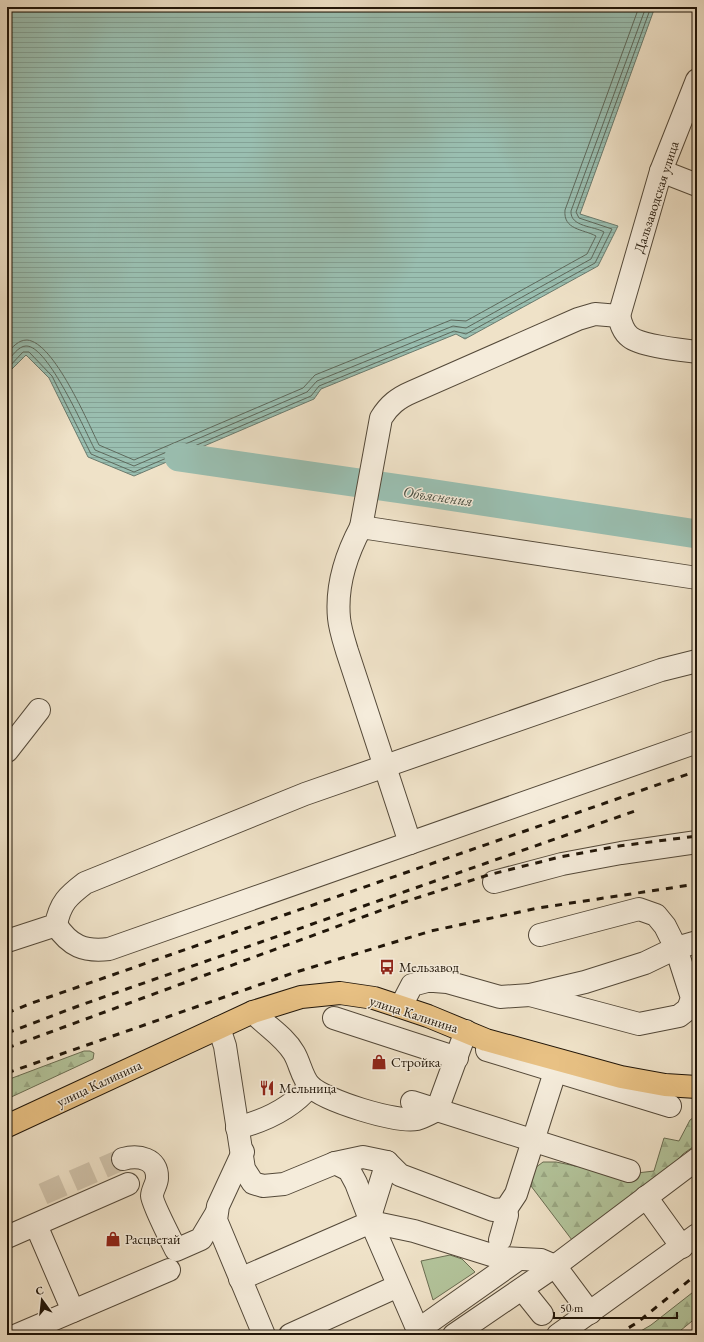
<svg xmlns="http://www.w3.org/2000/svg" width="704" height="1342" viewBox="0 0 704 1342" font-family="'EB Garamond',serif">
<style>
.green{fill:#b3c49b;stroke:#6a6d52}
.forest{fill:url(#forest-firs);stroke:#6a6d52}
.water{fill:url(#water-rules);stroke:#6a7b6e}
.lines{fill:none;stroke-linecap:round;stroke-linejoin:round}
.shore{stroke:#5e6a5d;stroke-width:1}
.river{stroke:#9abfb1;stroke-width:29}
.minor-tunnel{stroke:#d0c3ab;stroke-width:22;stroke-dasharray:22 11;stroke-linecap:butt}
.minor-casing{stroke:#544939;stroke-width:24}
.major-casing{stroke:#211609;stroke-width:24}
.minor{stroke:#f5ecdb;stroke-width:22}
.major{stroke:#e8c184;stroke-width:22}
.rail{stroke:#211609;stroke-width:3;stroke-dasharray:7 7;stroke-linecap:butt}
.labels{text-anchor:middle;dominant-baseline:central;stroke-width:3;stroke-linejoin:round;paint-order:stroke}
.street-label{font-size:14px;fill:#211609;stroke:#f5ecdb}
.poi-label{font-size:14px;fill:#211609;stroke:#f5ecdb;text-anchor:start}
.water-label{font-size:15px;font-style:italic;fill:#4b5144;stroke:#f5ecdb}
</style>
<defs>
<pattern id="forest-firs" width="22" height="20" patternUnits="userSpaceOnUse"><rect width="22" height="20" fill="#b3c49b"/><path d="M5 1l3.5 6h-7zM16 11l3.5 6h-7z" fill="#9aa884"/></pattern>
<pattern id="water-rules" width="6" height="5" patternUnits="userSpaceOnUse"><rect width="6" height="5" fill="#9abfb1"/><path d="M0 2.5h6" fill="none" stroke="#84a397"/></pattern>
</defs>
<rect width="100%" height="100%" fill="#efe2c8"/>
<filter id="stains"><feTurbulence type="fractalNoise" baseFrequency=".005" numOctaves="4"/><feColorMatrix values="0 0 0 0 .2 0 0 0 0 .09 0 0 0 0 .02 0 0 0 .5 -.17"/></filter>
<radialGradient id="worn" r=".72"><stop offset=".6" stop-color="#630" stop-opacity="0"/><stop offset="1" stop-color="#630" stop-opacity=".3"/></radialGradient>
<!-- green -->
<path class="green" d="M 450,1255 L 462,1259 L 475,1272 L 433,1300 L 421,1261 Z"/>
<!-- forest -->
<g class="forest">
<path d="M 84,1051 L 90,1051 L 94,1053 L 93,1059 L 7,1099 L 7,1080 Z"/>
<path d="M 697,1115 L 697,1144 L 683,1154 L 663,1175 L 572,1240 L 531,1186 L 535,1168 L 543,1162 L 556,1162 L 620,1175 L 654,1171 L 664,1138 L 679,1141 L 690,1120 Z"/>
<path d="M 697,1289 L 697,1317 L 675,1335 L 634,1335 L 651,1325 Z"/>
</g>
<!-- water -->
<path class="water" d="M 7,7 L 655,7 L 580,214 L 618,226 L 598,266 L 465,339 L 456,334 L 321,389 L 314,399 L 134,476 L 88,457 L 49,378 L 26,355 L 7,374 Z"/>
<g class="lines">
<!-- shore -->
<g class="shore">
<path d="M 7,353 C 13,347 18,340 27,340 C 54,342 88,423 99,445 L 134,460 L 303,388 L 315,375 L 451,320 L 466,321 L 587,254 L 596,236 C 583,229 563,230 565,210 L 639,7"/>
<path d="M 7,361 C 12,357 18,346 26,346 C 48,345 85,431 95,450 L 134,466 L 307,392 L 317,381 L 453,326 L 466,328 L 591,259 L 604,232 C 594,226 570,227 571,211 L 646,7"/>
<path d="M 7,369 L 23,352 L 29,352 L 52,376 L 91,454 L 134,472 L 311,396 L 319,386 L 454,331 L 466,334 L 595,263 L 612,229 L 579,218 L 576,212 L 651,7"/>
</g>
<!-- river -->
<path class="river" d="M 179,457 L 429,493 L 697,534"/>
<!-- minor-tunnel -->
<path class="minor-tunnel" d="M 43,1194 L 123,1159"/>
<!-- minor casing -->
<g class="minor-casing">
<g id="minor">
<path d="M 661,171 L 697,185"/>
<path d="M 619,316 L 661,171 L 697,80"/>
<path d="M 619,316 C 621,324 623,332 630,337 C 641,346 682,350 697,352"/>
<path d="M 361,527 L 381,418 C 389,405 398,398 412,392 L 578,319 L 595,314 L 619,316"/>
<path d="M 7,751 L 39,710"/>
<path d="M 410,843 L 347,651 C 344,641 340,629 339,618 C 336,586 346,555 361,527 L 697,578"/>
<path d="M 494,882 L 562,864 L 621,853 L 697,842"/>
<path d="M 56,925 C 70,946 84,952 109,949 L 697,742"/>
<path d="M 7,941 L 56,925 C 60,903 68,896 85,883 L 305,794 L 661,670 L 697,661"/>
<path d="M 530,995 L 639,1024 L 679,1016 L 688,1009 L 692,998 L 676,948 L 665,926 L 656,915 L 639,909 L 540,935"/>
<path d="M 401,1006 L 412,985 L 427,981 L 434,981 L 447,982 L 500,997 L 530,995 L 585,982 L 645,963 L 676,948 L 697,942"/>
<path d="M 253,1012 C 267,1027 284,1036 294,1053 C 300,1063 302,1078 310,1086 C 325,1101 397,1123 417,1119 C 424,1117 431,1113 437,1110 L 466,1031"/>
<path d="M 334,1018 L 457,1058"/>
<path d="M 219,1028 L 225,1046 L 244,1169 L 253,1183 L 263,1186 L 284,1184 L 335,1163 L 363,1157 L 387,1162 L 400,1175 L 493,1210 L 506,1209 L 516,1194 L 555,1072"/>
<path d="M 487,1050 L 670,1106"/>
<path d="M 412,1102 L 629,1171"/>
<path d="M 237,1128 C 264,1121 292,1108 310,1086"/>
<path d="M 243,1152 L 218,1206 L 216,1220 L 264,1335"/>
<path d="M 123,1159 C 138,1155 158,1158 157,1178 C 157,1184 152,1190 152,1196 C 152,1203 172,1242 176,1250 L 201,1239 L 216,1214"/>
<path d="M 387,1162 L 372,1210 L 371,1222 L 420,1335"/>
<path d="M 335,1163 L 349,1170 L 356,1183 L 371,1222"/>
<path d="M 646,1197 L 682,1247"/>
<path d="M 36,1225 L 73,1311"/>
<path d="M 7,1237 L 128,1184"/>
<path d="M 500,1240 L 507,1215 L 506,1209"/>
<path d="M 240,1279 L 371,1222 L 414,1231 L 501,1258 L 541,1260 L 555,1266 L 590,1313"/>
<path d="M 522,1289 L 542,1314"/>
<path d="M 418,1330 L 517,1260"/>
<path d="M 17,1335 L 169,1270"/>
<path d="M 290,1335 L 398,1286"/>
<path d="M 454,1335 L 555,1266 L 697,1159"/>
<path d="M 558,1335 L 697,1235"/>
</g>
</g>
<!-- major casing -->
<g class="major-casing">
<path id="major" d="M 7,1126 L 253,1012 L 301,997 L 340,993 L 374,998 L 428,1016 L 486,1040 L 621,1077 L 665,1085 L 697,1087"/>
</g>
<!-- minor -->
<use href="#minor" class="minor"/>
<!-- major -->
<use href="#major" class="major"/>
<!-- rail -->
<g class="rail">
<path d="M 7,1013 L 32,1003 L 697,771"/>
<path d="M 7,1033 L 81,1005 L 635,811"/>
<path d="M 7,1048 L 401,903 L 488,875 L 560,857 L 619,846 L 697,836"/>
<path d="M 7,1073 L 293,973 L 431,931 L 538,908 L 697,884"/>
<path d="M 617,1335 L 638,1322 L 697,1274"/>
</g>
</g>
<!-- icons -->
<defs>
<g id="bus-bare" transform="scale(1.2)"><path d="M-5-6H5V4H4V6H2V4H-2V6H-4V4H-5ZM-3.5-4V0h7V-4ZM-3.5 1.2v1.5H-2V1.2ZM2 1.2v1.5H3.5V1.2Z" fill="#8f2418" stroke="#f5ecdb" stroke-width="2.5" paint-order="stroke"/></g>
<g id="shop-bare" transform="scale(1.2)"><path d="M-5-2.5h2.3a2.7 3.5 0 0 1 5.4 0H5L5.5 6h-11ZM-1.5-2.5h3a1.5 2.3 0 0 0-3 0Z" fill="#8f2418" stroke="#f5ecdb" stroke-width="2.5" paint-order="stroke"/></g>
<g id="restaurant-bare" transform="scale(1.2)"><path d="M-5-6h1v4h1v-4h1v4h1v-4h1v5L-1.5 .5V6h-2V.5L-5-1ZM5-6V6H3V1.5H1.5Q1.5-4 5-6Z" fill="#8f2418" stroke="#f5ecdb" stroke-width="2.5" paint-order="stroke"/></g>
</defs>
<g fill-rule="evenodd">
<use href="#bus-bare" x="387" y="967"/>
<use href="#shop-bare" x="379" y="1062"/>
<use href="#restaurant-bare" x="267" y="1088"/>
<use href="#shop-bare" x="113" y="1239"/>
</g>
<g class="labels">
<!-- street labels -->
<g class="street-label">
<text transform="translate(656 197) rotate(-72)">Дальзаводская улица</text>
<text transform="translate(414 1014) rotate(18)">улица Калинина</text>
<text transform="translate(99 1083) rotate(-25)">улица Калинина</text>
</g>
<!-- poi labels -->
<g class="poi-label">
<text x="399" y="967">Мельзавод</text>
<text x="391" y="1062">Стройка</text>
<text x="279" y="1088">Мельница</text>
<text x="125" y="1239">Расцветай</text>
</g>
<!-- water labels -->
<g class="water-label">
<text transform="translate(438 496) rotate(8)">Объяснения</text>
</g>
</g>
<!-- margin -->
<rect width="704" height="1342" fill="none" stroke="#efe2c8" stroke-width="24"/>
<rect x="8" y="8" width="688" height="1326" fill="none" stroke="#211609" stroke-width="2"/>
<rect x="12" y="12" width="680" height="1318" fill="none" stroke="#211609"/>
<!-- north arrow -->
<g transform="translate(42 1300) rotate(345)" stroke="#f5ecdb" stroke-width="3" paint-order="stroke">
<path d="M0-3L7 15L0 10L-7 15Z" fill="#211609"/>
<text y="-6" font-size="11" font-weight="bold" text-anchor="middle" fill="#211609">С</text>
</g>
<!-- scale -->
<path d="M554 1312v6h123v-6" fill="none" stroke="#211609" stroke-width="2"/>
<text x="560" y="1312" font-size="12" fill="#211609" stroke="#f5ecdb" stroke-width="3" paint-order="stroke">50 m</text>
<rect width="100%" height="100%" filter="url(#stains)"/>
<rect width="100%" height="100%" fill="url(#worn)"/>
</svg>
